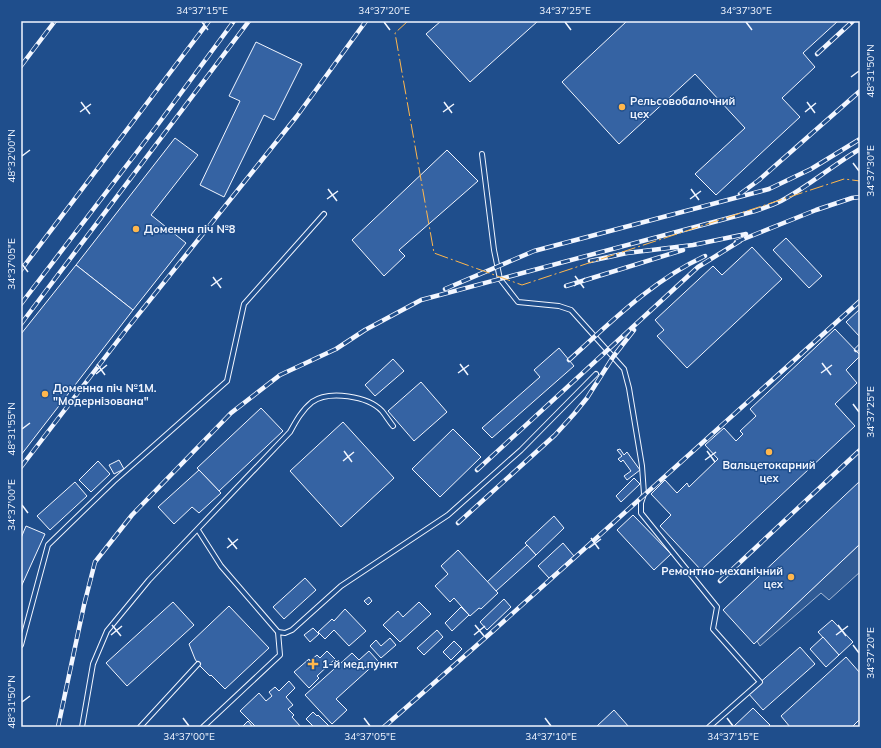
<svg xmlns="http://www.w3.org/2000/svg" width="881" height="748" viewBox="0 0 881 748" font-family="Mulish,sans-serif">
<style>
.built{fill:#305b95;stroke:#a8bbd7}
.building{fill:#3563a3;stroke:#f2f6ff}
.lines{fill:none;stroke-linecap:round;stroke-linejoin:round}
.service-casing{stroke:#f2f6ff;stroke-width:6}
.service{stroke:#1f4e8c;stroke-width:4}
.rail-casing{stroke:#f2f6ff;stroke-width:4.5}
.rail{stroke:#1f4e8c;stroke-width:3;stroke-dasharray:9;stroke-linecap:butt}
.power{stroke:#ffb74d;stroke-width:1;stroke-dasharray:14 3 2 3;stroke-linecap:butt}
.ticks{fill:none;stroke:#f2f6ff;stroke-width:1.5}
.poi-dot{fill:#ffb74d;stroke:#1f4e8c;stroke-width:1.5}
.labels{text-anchor:middle;dominant-baseline:central;stroke-width:3;stroke-linejoin:round;paint-order:stroke}
.poi-label{font-size:11px;font-weight:bold;fill:#f2f6ff;stroke:#1f4e8c;text-anchor:start}
.neatline{fill:none;stroke:#f2f6ff;stroke-width:1.5}
.ticks-label{font-size:10px;text-anchor:middle;fill:#f2f6ff}
</style>
<rect width="100%" height="100%" fill="#1f4e8c"/>
<!-- built -->
<path class="built" d="M 860,544 L 860,572 L 829,600 L 821,593 L 760,646 L 757,641 Z"/>
<!-- building -->
<g class="building">
<path d="M 441,21 L 538,21 L 470,82 L 426,34 Z"/>
<path d="M 627,21 L 838,21 L 803,53 L 815,67 L 782,98 L 800,117 L 716,195 L 695,174 L 745,128 L 695,74 L 619,144 L 562,82 Z"/>
<path d="M 256,42 L 302,64 L 274,120 L 264,115 L 224,197 L 200,185 L 240,101 L 229,96 Z"/>
<path d="M 175,138 L 198,155 L 151,215 L 186,243 L 133,310 L 76,265 Z"/>
<path d="M 447,150 L 478,181 L 399,250 L 405,256 L 384,276 L 352,240 Z"/>
<path d="M 786,238 L 822,276 L 809,288 L 773,250 Z"/>
<path d="M 752,247 L 782,279 L 687,368 L 657,336 L 664,330 L 655,320 L 713,266 L 722,275 Z"/>
<path d="M 76,265 L 133,310 L 21,455 L 21,334 Z"/>
<path d="M 860,309 L 860,337 L 846,322 Z"/>
<path d="M 835,329 L 860,355 L 860,356 L 846,370 L 857,383 L 835,404 L 855,426 L 701,570 L 660,526 L 671,515 L 651,494 L 665,480 L 677,493 L 687,483 L 689,487 L 718,459 L 705,445 L 724,428 L 736,441 L 743,434 L 740,431 L 756,416 L 750,409 Z"/>
<path d="M 559,348 L 574,366 L 492,438 L 482,428 L 540,377 L 534,370 Z"/>
<path d="M 393,359 L 404,371 L 375,396 L 365,385 Z"/>
<path d="M 421,382 L 447,412 L 414,441 L 388,411 Z"/>
<path d="M 261,408 L 283,431 L 219,491 L 197,468 Z"/>
<path d="M 343,422 L 394,478 L 341,527 L 290,471 Z"/>
<path d="M 453,429 L 481,457 L 440,497 L 412,469 Z"/>
<path d="M 620,449 L 624,455 L 627,452 L 640,470 L 627,480 L 624,476 L 631,471 L 623,460 L 621,462 L 618,459 L 622,456 L 617,450 Z"/>
<path d="M 119,460 L 124,469 L 114,474 L 109,465 Z"/>
<path d="M 98,461 L 110,474 L 91,492 L 79,480 Z"/>
<path d="M 199,470 L 221,493 L 199,513 L 192,507 L 174,524 L 158,507 Z"/>
<path d="M 634,478 L 640,484 L 621,502 L 616,496 Z"/>
<path d="M 860,481 L 860,544 L 754,644 L 723,610 Z"/>
<path d="M 75,482 L 87,496 L 50,530 L 37,516 Z"/>
<path d="M 633,515 L 671,554 L 654,570 L 617,530 Z"/>
<path d="M 554,516 L 564,528 L 536,555 L 525,543 Z"/>
<path d="M 26,526 L 45,534 L 21,587 L 21,538 Z"/>
<path d="M 563,543 L 574,556 L 549,578 L 538,566 Z"/>
<path d="M 527,545 L 536,555 L 496,591 L 487,582 Z"/>
<path d="M 458,550 L 498,593 L 481,609 L 479,608 L 470,616 L 454,598 L 450,602 L 435,586 L 448,574 L 441,566 Z"/>
<path d="M 305,578 L 316,590 L 284,619 L 273,607 Z"/>
<path d="M 369,597 L 372,601 L 368,605 L 364,601 Z"/>
<path d="M 504,599 L 511,607 L 487,630 L 480,622 Z"/>
<path d="M 173,602 L 194,625 L 127,686 L 106,663 Z"/>
<path d="M 419,602 L 431,614 L 400,642 L 383,625 L 398,611 L 403,617 Z"/>
<path d="M 229,606 L 269,648 L 225,689 L 211,675 L 210,676 L 198,664 L 195,659 L 189,644 Z"/>
<path d="M 461,607 L 469,615 L 452,631 L 445,623 Z"/>
<path d="M 345,609 L 366,631 L 349,646 L 334,630 L 325,639 L 318,632 L 332,619 L 334,621 Z"/>
<path d="M 832,620 L 853,642 L 839,655 L 818,632 Z"/>
<path d="M 313,628 L 319,634 L 310,642 L 304,635 Z"/>
<path d="M 437,630 L 443,637 L 424,655 L 417,648 Z"/>
<path d="M 823,637 L 839,655 L 826,667 L 810,649 Z"/>
<path d="M 390,638 L 396,645 L 381,658 L 370,646 L 376,640 L 381,646 Z"/>
<path d="M 454,641 L 462,649 L 451,660 L 443,652 Z"/>
<path d="M 800,647 L 815,664 L 763,710 L 748,693 Z"/>
<path d="M 327,651 L 335,659 L 317,676 L 319,678 L 309,688 L 294,672 L 309,659 L 310,661 L 317,655 L 320,658 Z"/>
<path d="M 369,651 L 378,661 L 336,699 L 347,710 L 332,724 L 305,695 L 352,653 L 359,660 Z"/>
<path d="M 846,657 L 860,673 L 860,719 L 852,727 L 790,727 L 781,716 Z"/>
<path d="M 289,681 L 295,688 L 286,697 L 293,705 L 288,709 L 294,715 L 292,717 L 301,727 L 256,727 L 240,711 L 259,693 L 266,701 L 272,696 L 269,692 L 275,687 L 279,691 Z"/>
<path d="M 753,708 L 770,725 L 768,727 L 733,727 Z"/>
<path d="M 614,710 L 629,727 L 596,727 Z"/>
<path d="M 313,712 L 317,716 L 318,715 L 330,727 L 314,727 L 306,719 Z"/>
<path d="M 248,721 L 253,727 L 242,727 Z"/>
</g>
<g class="lines">
<!-- service casing -->
<g class="service-casing">
<g id="service">
<path d="M 482,154 L 494,250 L 500,279 L 518,302 L 559,306 L 571,310 L 624,369 L 629,388 L 642,466 L 644,494 L 641,503 L 641,513 L 717,607 L 713,629 L 760,682 L 709,727"/>
<path d="M 198,530 L 221,566 L 278,632"/>
<path d="M 21,645 L 48,545 L 114,481 L 227,381 L 244,304 L 324,214"/>
<path d="M 82,727 L 93,664 L 107,631 L 149,580 L 290,432 C 296,421 302,410 312,402 C 329,390 368,396 382,411 C 386,416 389,421 393,426"/>
<path d="M 140,727 L 198,664"/>
<path d="M 203,727 L 280,655 L 278,632 L 285,633 L 292,630 L 341,586 L 448,515 L 521,450 L 596,374"/>
</g>
</g>
<!-- service -->
<use href="#service" class="service"/>
<!-- rail casing -->
<g class="rail-casing">
<g id="rail">
<path d="M 817,54 L 853,21"/>
<path d="M 21,66 L 55,21"/>
<path d="M 740,194 L 759,180 L 860,91"/>
<path d="M 736,242 L 816,210 L 852,198 L 860,197"/>
<path d="M 590,261 L 627,253 L 693,245 L 746,234"/>
<path d="M 21,270 L 209,21"/>
<path d="M 566,286 L 683,250"/>
<path d="M 445,289 L 534,251 L 769,189 L 811,169 L 860,139"/>
<path d="M 21,304 L 156,127 L 234,21"/>
<path d="M 21,324 L 249,21"/>
<path d="M 856,350 L 860,346"/>
<path d="M 569,360 C 611,322 653,280 705,256"/>
<path d="M 21,467 L 126,330 L 297,116 L 366,21"/>
<path d="M 477,470 L 698,267 L 740,241"/>
<path d="M 458,523 L 555,435 L 574,414 L 587,398 L 613,357 L 634,330"/>
<path d="M 720,581 L 860,450"/>
<path d="M 58,727 L 84,605 L 95,562 L 132,515 L 231,413 L 280,375 L 336,349 L 365,330 L 421,300 L 755,211 C 764,208 773,205 781,201 C 809,186 833,165 860,149"/>
<path d="M 384,727 L 493,631 L 860,301"/>
</g>
</g>
<!-- rail -->
<use href="#rail" class="rail"/>
<!-- power -->
<path class="power" d="M 408,21 L 395,33 L 434,253 L 522,285 L 844,179 L 860,181"/>
</g>
<!-- ticks -->
<path class="ticks" d="M 202,22 L 208,30M 384,22 L 390,30M 565,22 L 571,30M 746,22 L 752,30M 851,77 L 859,71M 81,102 L 90,114M 444,102 L 452,113M 807,102 L 815,113M 80,112 L 91,104M 443,112 L 454,104M 805,112 L 816,103M 22,156 L 30,150M 853,163 L 859,171M 328,189 L 337,201M 691,189 L 699,200M 327,199 L 338,191M 690,199 L 701,191M 22,264 L 28,272M 575,276 L 584,288M 213,277 L 221,288M 211,286 L 222,278M 574,286 L 585,278M 822,363 L 831,375M 97,364 L 105,375M 460,364 L 468,375M 458,373 L 469,365M 821,373 L 832,365M 96,374 L 107,365M 853,404 L 859,412M 22,429 L 30,423M 344,451 L 352,462M 707,451 L 715,462M 705,460 L 716,452M 343,461 L 354,452M 22,505 L 28,513M 228,538 L 237,549M 591,538 L 599,549M 227,548 L 238,539M 589,548 L 601,539M 112,625 L 121,636M 475,625 L 484,636M 838,625 L 846,636M 111,635 L 122,626M 474,635 L 485,626M 836,635 L 848,626M 853,645 L 859,653M 22,702 L 30,696M 183,718 L 189,726M 364,718 L 370,726M 545,718 L 551,726M 727,718 L 733,726"/>
<!-- markers -->
<g class="poi-dot">
<circle cx="622" cy="107" r="4"/>
<circle cx="136" cy="229" r="4"/>
<circle cx="45" cy="394" r="4"/>
<circle cx="769" cy="452" r="4"/>
<circle cx="791" cy="577" r="4"/>
<path d="M311 658h4v4h4v4h-4v4h-4v-4h-4v-4h4z"/>
</g>
<g class="labels">
<!-- poi labels -->
<g class="poi-label">
<text x="630" y="101">Рельсовобалочний<tspan x="630" dy="13">цех</tspan></text>
<text x="144" y="229">Доменна піч №8</text>
<text x="53" y="388">Доменна піч №1М.<tspan x="53" dy="13">"Модернізована"</tspan></text>
<text x="769" y="465" text-anchor="middle">Вальцетокарний<tspan x="769" dy="13">цех</tspan></text>
<text x="783" y="571" text-anchor="end">Ремонтно-механічний<tspan x="783" dy="13">цех</tspan></text>
<text x="322" y="664">1-й мед.пункт</text>
</g>
</g>
<!-- border -->
<rect width="881" height="748" fill="none" stroke="#1f4e8c" stroke-width="44"/>
<rect x="22" y="22" width="837" height="704" class="neatline"/>
<g class="ticks-label">
<text x="202" y="14">34°37'15"E</text>
<text x="384" y="14">34°37'20"E</text>
<text x="565" y="14">34°37'25"E</text>
<text x="746" y="14">34°37'30"E</text>
<text transform="translate(870 71) rotate(-90)" y="4">48°31'50"N</text>
<text transform="translate(11 156) rotate(-90)" y="4">48°32'00"N</text>
<text transform="translate(870 171) rotate(-90)" y="4">34°37'30"E</text>
<text transform="translate(11 264) rotate(-90)" y="4">34°37'05"E</text>
<text transform="translate(870 412) rotate(-90)" y="4">34°37'25"E</text>
<text transform="translate(11 429) rotate(-90)" y="4">48°31'55"N</text>
<text transform="translate(11 505) rotate(-90)" y="4">34°37'00"E</text>
<text transform="translate(870 653) rotate(-90)" y="4">34°37'20"E</text>
<text transform="translate(11 702) rotate(-90)" y="4">48°31'50"N</text>
<text x="189" y="740">34°37'00"E</text>
<text x="370" y="740">34°37'05"E</text>
<text x="551" y="740">34°37'10"E</text>
<text x="733" y="740">34°37'15"E</text>
</g>
</svg>
